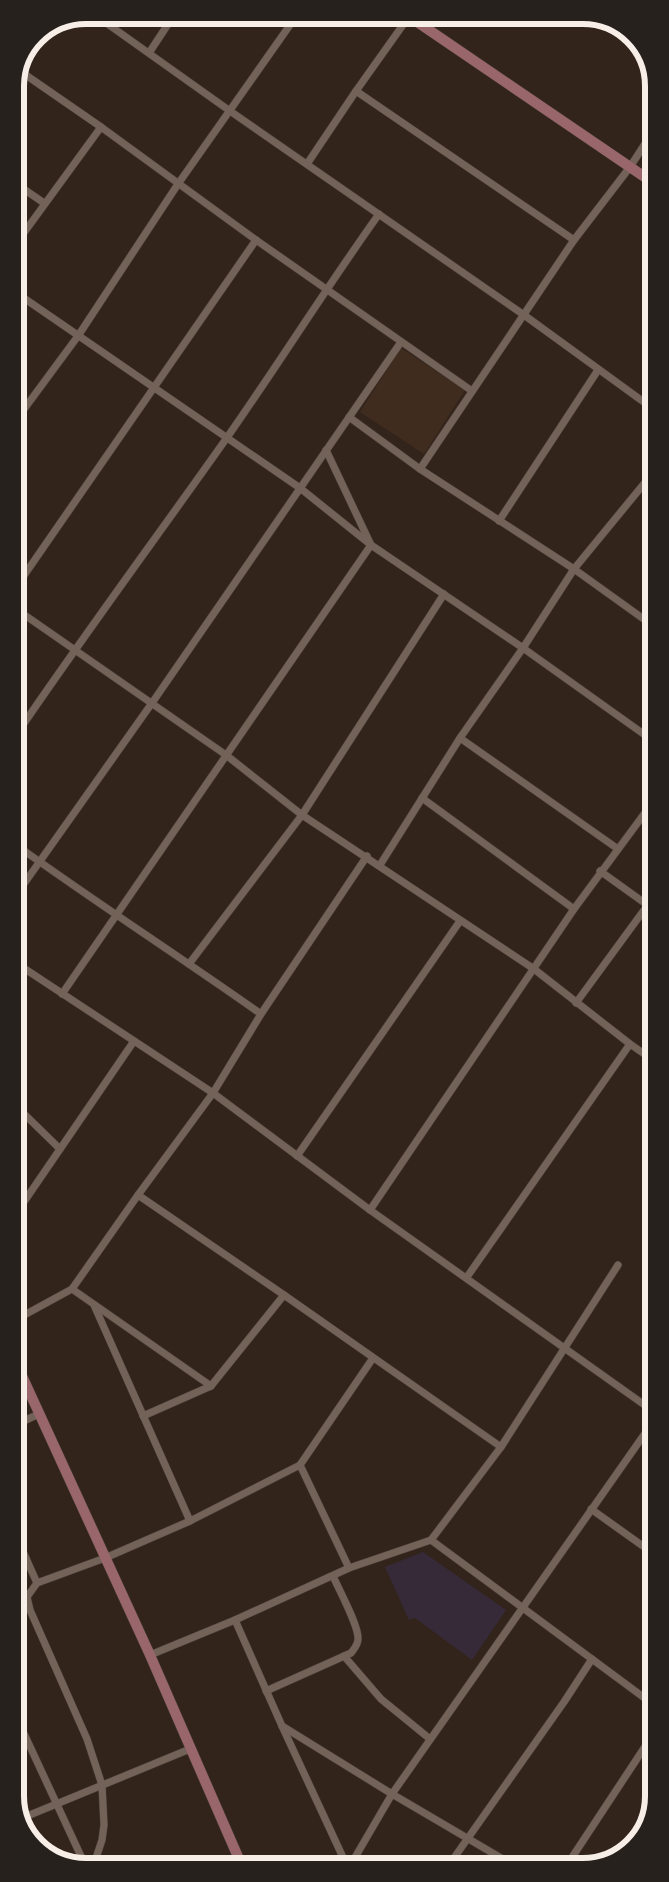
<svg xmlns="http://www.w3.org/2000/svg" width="669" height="1882" viewBox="0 0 669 1882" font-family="'Varela Round',sans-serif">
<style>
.built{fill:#3f2c1f}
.education{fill:#362a39}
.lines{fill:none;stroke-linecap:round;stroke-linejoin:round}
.street-casing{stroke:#4b3e38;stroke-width:8}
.secondary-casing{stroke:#4b3e38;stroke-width:11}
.street{stroke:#736258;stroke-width:7}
.secondary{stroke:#99666c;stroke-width:10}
.rim{fill:none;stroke:#f8eee8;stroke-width:6}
</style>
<rect width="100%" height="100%" fill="#32241b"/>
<!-- built -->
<path class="built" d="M 401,348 L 465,390 L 424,454 L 360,412 Z"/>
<!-- education -->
<path class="education" d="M 423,1552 L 506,1610 L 472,1660 L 415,1618 L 409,1620 L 385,1567 Z"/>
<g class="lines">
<!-- street casing -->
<g class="street-casing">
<g id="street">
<path d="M 95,15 L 230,111 L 524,315 L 652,408"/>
<path d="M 605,22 L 636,44"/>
<path d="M 149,53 L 174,15"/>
<path d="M 20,71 L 101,127 L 256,240 L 472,391"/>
<path d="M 356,91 L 574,240"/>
<path d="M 307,164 L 356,91 L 410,15"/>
<path d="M 15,183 L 44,203"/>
<path d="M 15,245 L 101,127"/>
<path d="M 15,292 L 300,488 L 371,545 L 523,648 L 652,740"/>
<path d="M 349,417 L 420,469 L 574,569 L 652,625"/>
<path d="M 16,420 L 78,336 L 178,184 L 297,15"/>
<path d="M 420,469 L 574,240 L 630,167 L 652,133"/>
<path d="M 499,521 L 598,370"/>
<path d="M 16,587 L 256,240"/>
<path d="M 16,609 L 226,755 L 302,815 L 534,969 L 630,1044 L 653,1060"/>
<path d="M 16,735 C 84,635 156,538 226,439 C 278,365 326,288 379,214"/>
<path d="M 460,738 L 618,849"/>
<path d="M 422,798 L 574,909"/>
<path d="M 16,845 C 97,903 180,957 261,1014"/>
<path d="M 380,865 L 460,738 L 523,648 L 574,569 L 652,474"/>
<path d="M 600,871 L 653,909"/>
<path d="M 16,895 L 152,703 L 401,342"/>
<path d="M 16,963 L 213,1093 L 370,1210 L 653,1411"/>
<path d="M 189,964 L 302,815 L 444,594"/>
<path d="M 62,994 L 371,545 L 326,450"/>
<path d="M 576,1003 L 647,906"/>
<path d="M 17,1107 L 60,1149"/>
<path d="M 297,1156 L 460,921"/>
<path d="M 138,1195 L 284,1295 L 501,1447"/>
<path d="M 370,1210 L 574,909 L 653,802"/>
<path d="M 17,1212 L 134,1041"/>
<path d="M 467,1277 L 630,1044"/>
<path d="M 72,1289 L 211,1386"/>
<path d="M 94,1305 L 190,1521"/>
<path d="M 17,1319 L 72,1289 L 138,1195 L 213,1093 L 261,1014 L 367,856"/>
<path d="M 143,1416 L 211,1386 L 284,1295"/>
<path d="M 17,1424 L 39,1414"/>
<path d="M 591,1509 L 654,1554"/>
<path d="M 17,1538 L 37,1583"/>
<path d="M 431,1540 L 654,1705"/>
<path d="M 349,1568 L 300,1465 L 373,1358"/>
<path d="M 235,1620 L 282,1726 L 347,1866"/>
<path d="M 150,1655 L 235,1620 L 349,1568 L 431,1540 L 501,1447 L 618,1265"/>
<path d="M 344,1656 L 381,1699 L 430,1739"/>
<path d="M 266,1691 L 351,1653 C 354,1649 358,1645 358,1639 C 359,1626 339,1590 333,1576"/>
<path d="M 20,1725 L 86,1867"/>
<path d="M 282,1726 L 392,1794 L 513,1865"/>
<path d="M 20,1819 L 190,1749"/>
<path d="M 449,1865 L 564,1702 L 592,1659"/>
<path d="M 567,1865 L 654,1733"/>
<path d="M 350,1866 L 392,1794 L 653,1422"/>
<path d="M 93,1867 L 102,1840 L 104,1825 L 102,1785 L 87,1739 L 30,1610 L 27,1597 L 37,1583 L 105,1558 L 190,1521 L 300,1465"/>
</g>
</g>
<!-- secondary casing -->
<g class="secondary-casing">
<g id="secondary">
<path d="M 407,15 L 652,182"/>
<path d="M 17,1365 L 150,1655 L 242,1866"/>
</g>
</g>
<!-- street -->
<use href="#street" class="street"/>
<!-- secondary -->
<use href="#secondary" class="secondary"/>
</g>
<!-- crop -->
<path d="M0 0H669V1882H0ZM86 24H583A62 62 0 0 1 645 86V1796A62 62 0 0 1 583 1858H86A62 62 0 0 1 24 1796V86A62 62 0 0 1 86 24Z" fill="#27211d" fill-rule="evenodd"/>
<path class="rim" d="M86 24H583A62 62 0 0 1 645 86V1796A62 62 0 0 1 583 1858H86A62 62 0 0 1 24 1796V86A62 62 0 0 1 86 24Z"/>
</svg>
